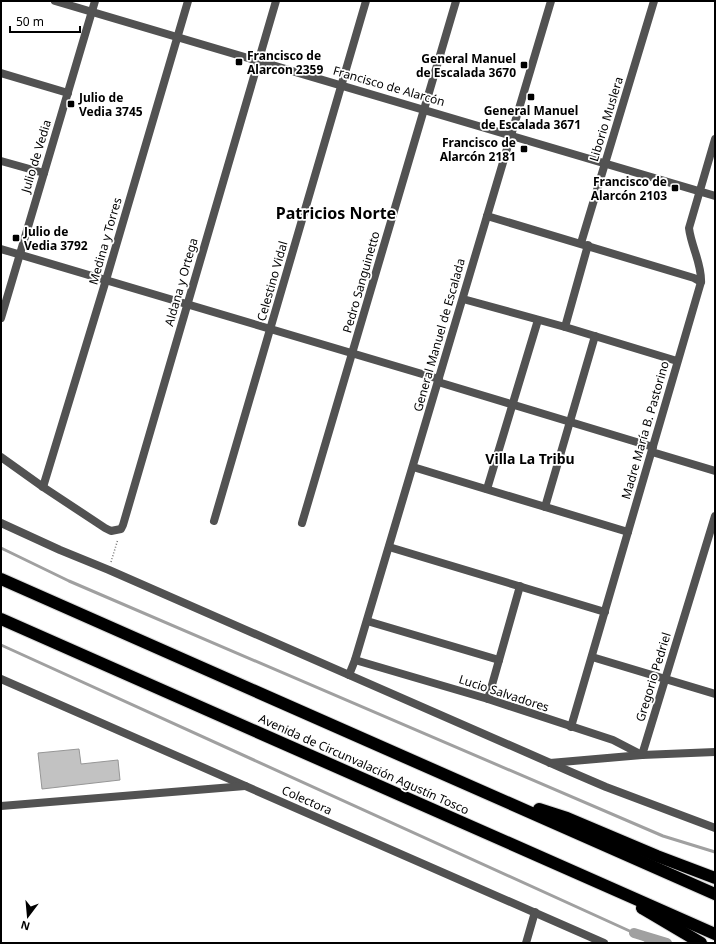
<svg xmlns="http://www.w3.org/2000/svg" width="716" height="944" viewBox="0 0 716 944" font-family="'Noto Sans',sans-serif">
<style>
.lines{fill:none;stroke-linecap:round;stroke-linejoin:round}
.stream{stroke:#a0a0a0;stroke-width:3}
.canal{stroke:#a0a0a0;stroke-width:10}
.building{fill:#c2c2c2;stroke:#969696}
.motorway-casing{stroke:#dbdbdb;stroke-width:14}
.path{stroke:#747474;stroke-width:1.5;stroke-dasharray:1 2;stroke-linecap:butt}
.minor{stroke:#525252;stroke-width:8}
.motorway{stroke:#000;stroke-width:12}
.poi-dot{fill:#000;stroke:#fff;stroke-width:1.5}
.labels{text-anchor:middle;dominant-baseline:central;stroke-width:3.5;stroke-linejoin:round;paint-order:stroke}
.poi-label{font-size:12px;font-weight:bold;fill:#000;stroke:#fff;text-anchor:start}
.street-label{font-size:12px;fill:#000;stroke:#fff}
.quarter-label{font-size:14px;font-weight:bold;fill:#000;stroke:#fff}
.district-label{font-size:16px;font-weight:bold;fill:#000;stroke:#fff}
</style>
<rect width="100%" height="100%" fill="#fff"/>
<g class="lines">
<!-- stream -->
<g class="stream">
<path d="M 1,548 L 69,581 L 663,836 L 715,852"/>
<path d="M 1,645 L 634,933 L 649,943"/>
</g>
<!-- canal -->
<path class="canal" d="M 634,933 L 667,943"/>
</g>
<!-- building -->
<path class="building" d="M 79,749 L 81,764 L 118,760 L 120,780 L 42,789 L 38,753 Z"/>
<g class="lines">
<!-- motorway casing -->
<g class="motorway-casing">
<g id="motorway">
<path d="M 1,579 L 715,894"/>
<path d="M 1,619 L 715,934"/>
<path d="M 539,809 L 567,818 L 657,856 L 715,878"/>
<path d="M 642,908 L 701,943"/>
</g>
</g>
<!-- path -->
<path class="path" d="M 111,562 L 118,539"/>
<!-- minor -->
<g class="minor">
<path d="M 55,1 L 715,196"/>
<path d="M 1,73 L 68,93"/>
<path d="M 1,161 L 44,173"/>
<path d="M 487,216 L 694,278 L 701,282"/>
<path d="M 581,243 L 654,1"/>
<path d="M 1,249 L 439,379"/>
<path d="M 463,299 L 565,327 L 677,361"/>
<path d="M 1,318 L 95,1"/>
<path d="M 565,327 L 588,245"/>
<path d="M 438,382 L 653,447"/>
<path d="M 652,452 L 715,471"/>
<path d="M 1,457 L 43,487 L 105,528 L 111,531 L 121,529 L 123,525 L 276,1"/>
<path d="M 413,467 L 628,532"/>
<path d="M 43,487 L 106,280 L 188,1"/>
<path d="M 487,489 L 538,320"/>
<path d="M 545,507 L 595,336"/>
<path d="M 214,521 L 366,1"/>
<path d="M 1,523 L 60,550 L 109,570 L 571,772 L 606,787 L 715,828"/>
<path d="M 302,523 L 456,1"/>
<path d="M 389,547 L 605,612"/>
<path d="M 367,621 L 499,660"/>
<path d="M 592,657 L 715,694"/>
<path d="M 355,660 L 488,699 L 613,740 L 642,755 L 715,752"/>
<path d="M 349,675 L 355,660 L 551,1"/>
<path d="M 1,679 L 604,943"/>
<path d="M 488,699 L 520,586"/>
<path d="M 571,727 L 701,282 C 702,264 691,246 689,228 L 715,139"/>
<path d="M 550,763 L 642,755 L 715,516"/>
<path d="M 1,806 L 245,786"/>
<path d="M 526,943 L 535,912"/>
</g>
<!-- motorway -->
<use href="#motorway" class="motorway"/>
</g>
<!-- markers -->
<g class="poi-dot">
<rect x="235" y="58" width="8" height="8" rx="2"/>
<rect x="520" y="61" width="8" height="8" rx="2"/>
<rect x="527" y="93" width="8" height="8" rx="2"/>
<rect x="67" y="100" width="8" height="8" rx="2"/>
<rect x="520" y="145" width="8" height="8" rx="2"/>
<rect x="671" y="184" width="8" height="8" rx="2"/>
<rect x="12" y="234" width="8" height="8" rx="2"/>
</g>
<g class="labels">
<!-- poi labels -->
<g class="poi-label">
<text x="247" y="55">Francisco de<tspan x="247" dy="14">Alarcon 2359</tspan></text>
<text x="516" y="58" text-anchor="end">General Manuel<tspan x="516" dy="14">de Escalada 3670</tspan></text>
<text x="79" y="97">Julio de<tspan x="79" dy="14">Vedia 3745</tspan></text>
<text x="531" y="110" text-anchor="middle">General Manuel<tspan x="531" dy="14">de Escalada 3671</tspan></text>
<text x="516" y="142" text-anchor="end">Francisco de<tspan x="516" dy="14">Alarcón 2181</tspan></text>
<text x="667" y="181" text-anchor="end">Francisco de<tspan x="667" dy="14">Alarcón 2103</tspan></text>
<text x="24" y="231">Julio de<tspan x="24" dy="14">Vedia 3792</tspan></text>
</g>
<!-- street labels -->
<g class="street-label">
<text transform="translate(389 86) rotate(16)">Francisco de Alarcón</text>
<text transform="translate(606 119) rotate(-73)">Liborio Muslera</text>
<text transform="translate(36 156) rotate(-73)">Julio de Vedia</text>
<text transform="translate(105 241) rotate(-74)">Medina y Torres</text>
<text transform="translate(272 281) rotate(-74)">Celestino Vidal</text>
<text transform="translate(181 282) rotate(-74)">Aldana y Ortega</text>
<text transform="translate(361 282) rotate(-74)">Pedro Sanguinetto</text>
<text transform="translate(439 335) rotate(-74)">General Manuel de Escalada</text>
<text transform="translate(645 430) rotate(-74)">Madre María B. Pastorino</text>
<text transform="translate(653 677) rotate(-73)">Gregorio Pedriel</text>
<text transform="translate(504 693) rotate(18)">Lucio Salvadores</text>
<text transform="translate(364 764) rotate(24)">Avenida de Circunvalación Agustín Tosco</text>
<text transform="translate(307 800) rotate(24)">Colectora</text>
</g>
<!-- quarter labels -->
<g class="quarter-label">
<text x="530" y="458">Villa La Tribu</text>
</g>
<!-- district labels -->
<g class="district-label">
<text x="336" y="213">Patricios Norte</text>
</g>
</g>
<!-- border -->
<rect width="716" height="944" fill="none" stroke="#000000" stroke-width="4"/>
<!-- north arrow -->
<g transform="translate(28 916) rotate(196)" stroke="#ffffff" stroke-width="3" paint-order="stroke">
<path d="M0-3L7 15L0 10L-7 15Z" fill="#000000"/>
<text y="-6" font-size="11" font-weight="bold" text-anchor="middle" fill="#000000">N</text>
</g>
<!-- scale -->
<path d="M10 26v6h70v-6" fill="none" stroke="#000000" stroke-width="2"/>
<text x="16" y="26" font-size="12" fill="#000000" stroke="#ffffff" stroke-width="3" paint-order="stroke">50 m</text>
</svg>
